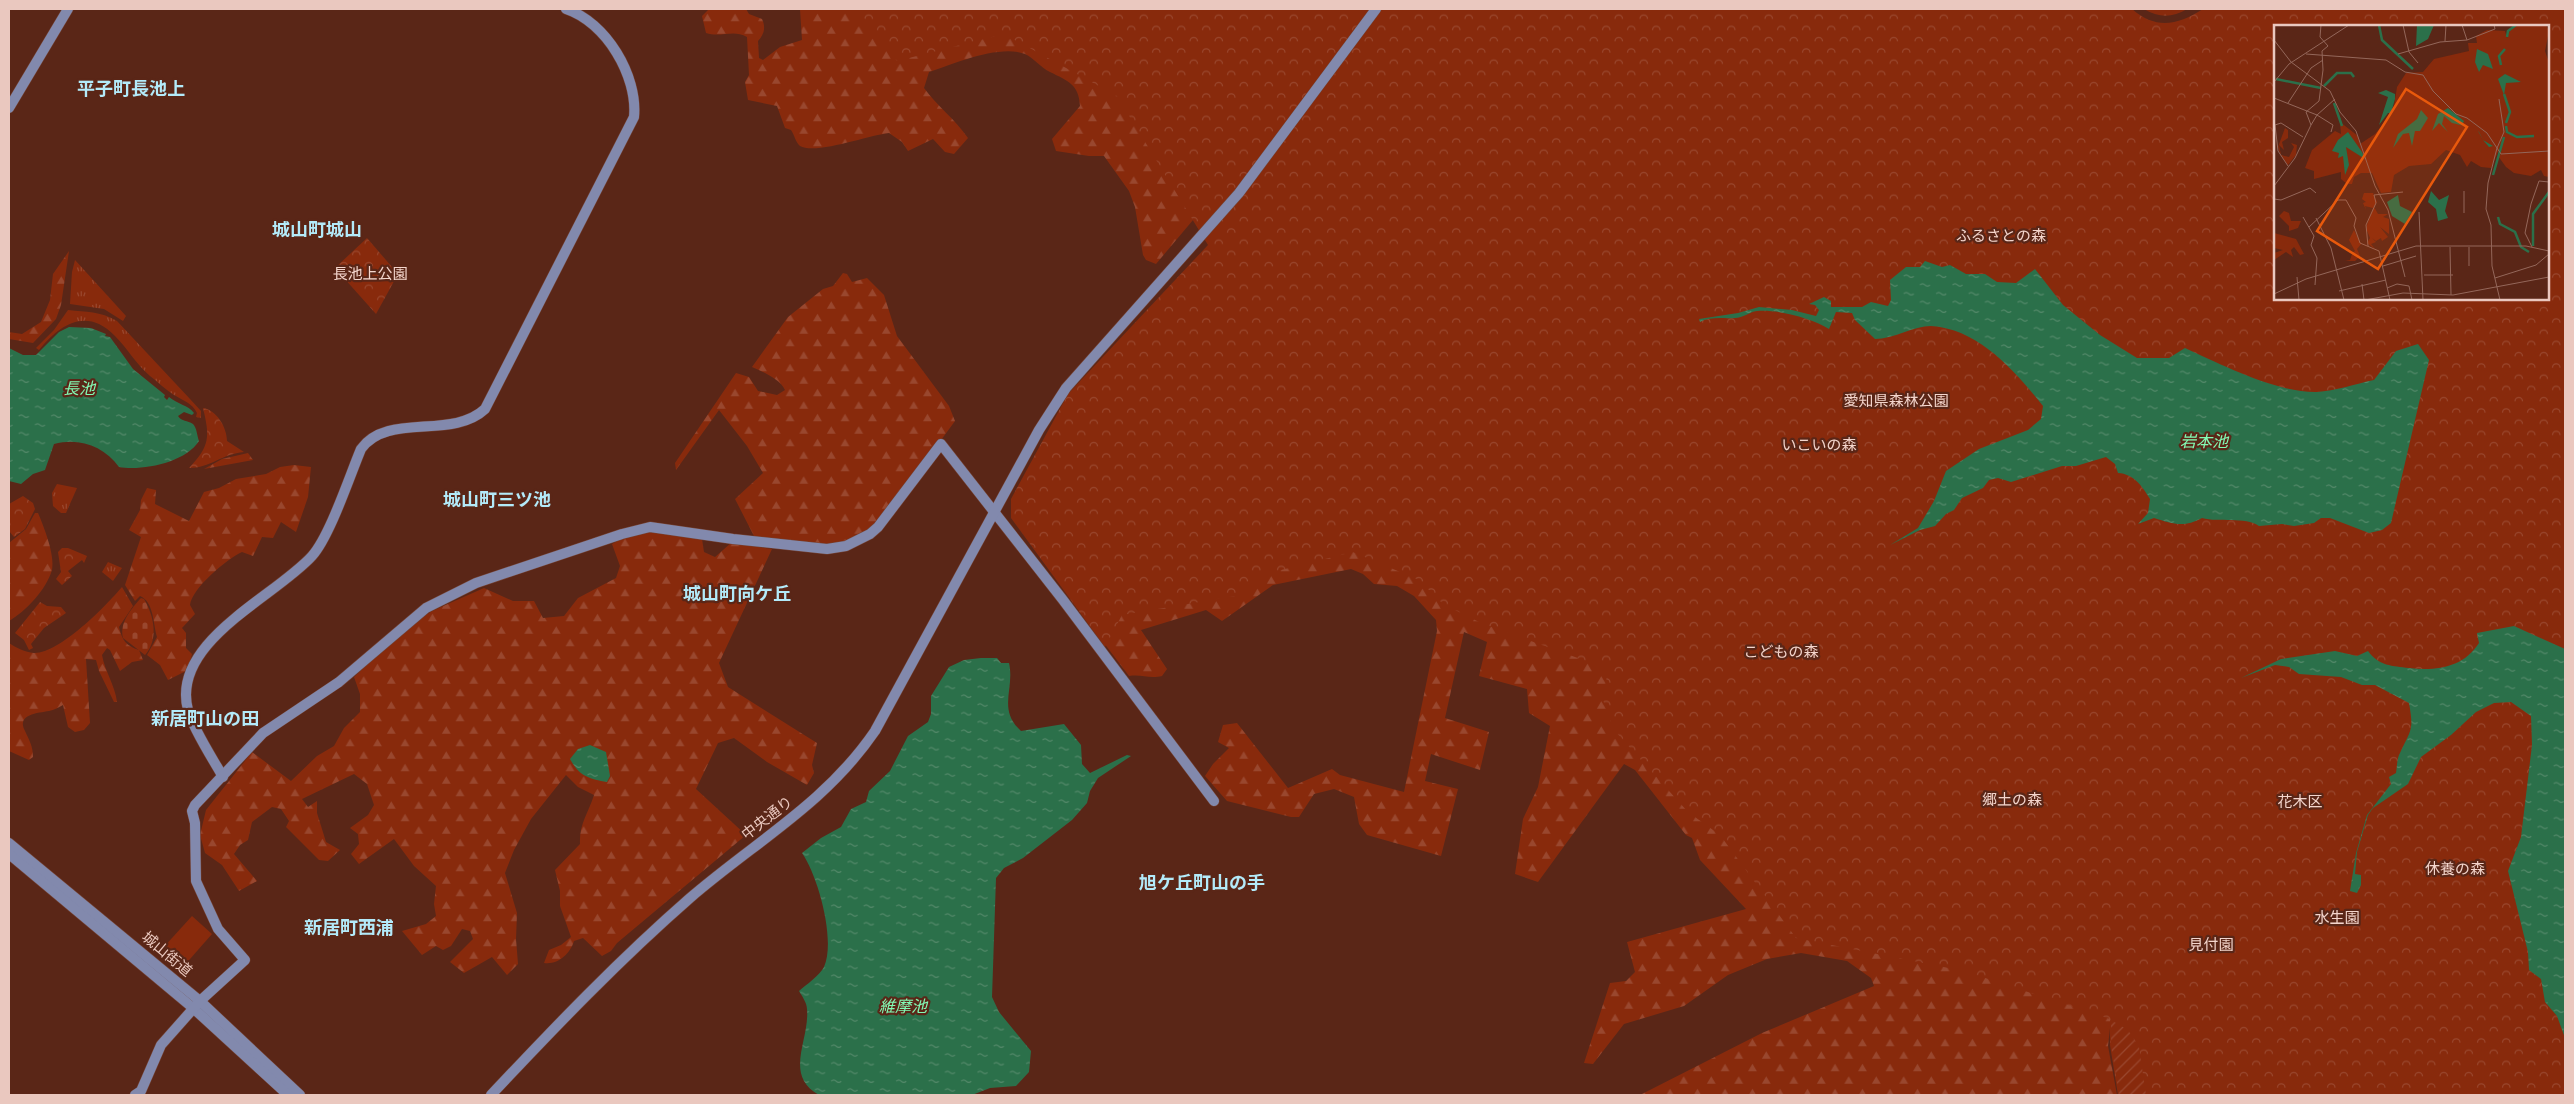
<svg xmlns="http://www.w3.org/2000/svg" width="2574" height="1104" viewBox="0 0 2574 1104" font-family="Karla,'Noto Sans JP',sans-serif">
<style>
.grass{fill:url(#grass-tufts)}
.forest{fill:url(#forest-firs)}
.cemetery{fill:url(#cemetery-stones)}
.park{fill:url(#park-crowns);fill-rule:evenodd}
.garden{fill:url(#garden-furrows)}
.pitch{fill:#882a0c}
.water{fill:url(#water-ripples)}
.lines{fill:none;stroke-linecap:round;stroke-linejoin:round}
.secondary-casing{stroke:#744335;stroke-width:11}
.secondary{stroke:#8289ad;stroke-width:10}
.labels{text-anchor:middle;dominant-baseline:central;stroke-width:4.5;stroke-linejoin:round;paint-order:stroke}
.park-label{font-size:15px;fill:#f4d5cc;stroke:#5a2617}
.street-label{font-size:15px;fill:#eac8bf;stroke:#5a2617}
.water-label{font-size:16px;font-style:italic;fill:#82fbb5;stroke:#5a2617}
.quarter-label{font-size:18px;font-weight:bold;fill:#b3eaf9;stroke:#5a2617}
.inset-river{fill:none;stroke:#2b704a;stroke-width:2.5}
.inset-road{fill:none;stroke:#94675a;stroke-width:1}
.view{fill:#e8590c;fill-opacity:0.15;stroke:#e8590c;stroke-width:2.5}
.inset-edge{fill:none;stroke:#eac8bf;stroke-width:2.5}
</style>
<defs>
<pattern id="grass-tufts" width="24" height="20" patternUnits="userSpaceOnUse" patternTransform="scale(1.25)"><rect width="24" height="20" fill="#882a0c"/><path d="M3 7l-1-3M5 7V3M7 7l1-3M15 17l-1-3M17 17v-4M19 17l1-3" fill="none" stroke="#99472e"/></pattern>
<pattern id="forest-firs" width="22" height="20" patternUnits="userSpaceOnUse" patternTransform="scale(1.25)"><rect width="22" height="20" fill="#882a0c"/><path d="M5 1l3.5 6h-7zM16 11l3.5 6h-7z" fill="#99472e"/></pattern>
<pattern id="cemetery-stones" width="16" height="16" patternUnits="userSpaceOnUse" patternTransform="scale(1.25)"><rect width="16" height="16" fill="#882a0c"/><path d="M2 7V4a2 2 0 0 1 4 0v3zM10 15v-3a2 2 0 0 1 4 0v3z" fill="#99472e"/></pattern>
<pattern id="park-crowns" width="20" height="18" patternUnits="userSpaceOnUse" patternTransform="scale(1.25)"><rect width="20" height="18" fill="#882a0c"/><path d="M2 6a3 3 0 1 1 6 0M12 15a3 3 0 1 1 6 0" fill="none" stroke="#99472e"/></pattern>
<pattern id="garden-furrows" width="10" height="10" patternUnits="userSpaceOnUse" patternTransform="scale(1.25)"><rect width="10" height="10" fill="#882a0c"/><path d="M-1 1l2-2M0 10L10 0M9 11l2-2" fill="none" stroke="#99472e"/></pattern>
<pattern id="water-ripples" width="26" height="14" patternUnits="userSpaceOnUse" patternTransform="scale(1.25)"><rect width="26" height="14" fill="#2b704a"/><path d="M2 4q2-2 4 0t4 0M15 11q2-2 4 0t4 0" fill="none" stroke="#54896a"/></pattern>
</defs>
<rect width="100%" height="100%" fill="#5a2617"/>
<!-- grass -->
<g class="grass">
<path d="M 75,260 L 126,316 L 123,321 L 104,309 L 70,304 L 72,272 Z"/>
<path d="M 68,310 C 86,312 100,311 117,321 L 190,399 L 201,411 L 201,418 L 196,417 L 197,413 C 192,403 184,401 174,395 C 166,390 158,382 150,376 C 136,364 128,349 115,336 C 87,307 60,324 39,350 L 36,348 L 54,330 Z"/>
<path d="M 57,484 L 77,488 L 66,513 L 61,513 L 53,506 L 52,493 Z"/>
<path d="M 108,562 L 122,568 L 113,581 L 102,572 Z"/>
</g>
<!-- forest -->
<g class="forest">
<path d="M 709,9 L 746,9 L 749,14 L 762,19 C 766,27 764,35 758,41 L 759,58 L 763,60 L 780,47 L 802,40 L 800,9 L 1332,9 L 1193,220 L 1156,264 L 1146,260 L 1143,255 L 1135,207 L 1129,191 L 1104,156 L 1089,156 L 1056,151 L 1052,139 L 1080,106 C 1079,84 1068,81 1050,72 C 1041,68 1034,58 1025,54 C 999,44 954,64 929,72 L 924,88 C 937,106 955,119 968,138 L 954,154 L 945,152 L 933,139 L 908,151 L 902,142 L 889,133 C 869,135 816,155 800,146 C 796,143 794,134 791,130 L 785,128 L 777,106 L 748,100 L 745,82 L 749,75 L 747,37 C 733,29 721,38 706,33 L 702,16 Z"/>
<path d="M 2144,9 L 2187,9 C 2172,18 2159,18 2144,9 Z"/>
<path d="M 69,251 L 61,305 L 56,319 L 33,343 L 9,339 L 9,332 L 22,334 L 41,322 L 50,300 L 53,274 Z"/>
<path d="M 843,273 L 847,274 L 852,282 L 867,278 L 884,295 L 897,336 L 949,406 L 955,421 L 878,526 L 846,543 L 827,546 L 755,538 L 735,499 L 763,473 L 747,446 L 719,410 L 676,470 L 675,463 L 736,373 L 749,377 L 758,391 L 777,395 L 785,390 C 780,379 763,372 752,367 L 788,317 L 823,289 L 833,286 Z"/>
<path d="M 248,453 L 253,460 L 204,469 L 222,459 Z"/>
<path d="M 294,465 L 311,467 L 308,497 L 296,532 L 281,522 L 273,538 L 262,537 L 253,556 L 242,552 C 227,559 192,588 190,605 L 195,614 L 182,628 L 186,633 L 186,648 L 192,654 L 188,670 L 168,680 L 160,665 L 147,655 L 157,637 C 153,623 154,602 140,596 L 135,601 L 125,585 L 141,537 L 129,530 L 140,510 L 141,500 L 147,488 L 156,490 L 155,504 L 189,521 L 204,492 L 219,488 L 236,479 L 266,474 L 280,467 Z"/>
<path d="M 1318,500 L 2042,918 L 2111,1019 L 2108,1046 L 2117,1095 L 1640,1095 L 1762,1033 L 1874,986 L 1871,978 L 1847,961 L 1801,953 L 1767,959 L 1728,975 L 1684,1006 L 1624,1024 L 1593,1064 L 1584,1063 L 1610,983 L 1626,981 L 1635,972 L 1627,942 L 1746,909 L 1700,860 L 1692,838 L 1686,835 L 1635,770 L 1624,764 L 1538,882 L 1515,874 L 1523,819 L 1538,787 L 1550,726 L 1529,713 L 1527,689 L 1479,676 L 1487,642 L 1464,632 L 1445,718 L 1489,732 L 1480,770 L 1431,754 L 1425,781 L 1458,789 L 1441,856 L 1367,835 L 1359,824 L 1354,797 L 1334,789 L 1314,794 L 1299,817 L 1291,817 L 1227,801 L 1205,776 L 1213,764 L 1229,748 L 1218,742 L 1223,725 L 1237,723 L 1288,788 L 1332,769 L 1340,775 L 1404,792 L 1437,631 L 1436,620 L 1414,596 L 1397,586 L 1374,584 L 1363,574 L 1351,569 L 1273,585 L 1222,621 L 1206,610 L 1141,630 L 1167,669 L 1162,676 C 1149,679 1142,674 1129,676 L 1069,597 L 1075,580 Z"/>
<path d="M 35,513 L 38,513 C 44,527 55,555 52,570 C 46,590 26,611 9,621 L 9,543 L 26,529 Z"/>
<path d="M 650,530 L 702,539 L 704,552 L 715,557 L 731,543 L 772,549 L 719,663 L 728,687 L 817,743 L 812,765 L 814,773 L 807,785 L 767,762 L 734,738 L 718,743 L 696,789 L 746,835 L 617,943 L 611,951 L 602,956 L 583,938 L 574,941 C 570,954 558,965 544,963 L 549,950 L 561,945 L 571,937 L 560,906 L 560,891 L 555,870 L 580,844 C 579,824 588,814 594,795 L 578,787 L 566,775 L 531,819 L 514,850 L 505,873 L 517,913 L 516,939 L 518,964 L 507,975 L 492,957 L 464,973 L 450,962 L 473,939 L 470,931 L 462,929 L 451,946 L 443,950 L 436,946 L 422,955 L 402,931 L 426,924 L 436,916 L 434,904 L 436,886 L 414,866 L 394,839 L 359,864 L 351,854 L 359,844 L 358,834 L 350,828 L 368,815 L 374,805 L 367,784 L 354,774 L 302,799 L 308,807 L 317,801 L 317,813 L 326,842 L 340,850 L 328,861 L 319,860 L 286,827 L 289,821 L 281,809 L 272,807 L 252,822 L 248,840 L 240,845 L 234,854 L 257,881 L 239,891 L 222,865 L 205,853 L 200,835 L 206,810 L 252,752 L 291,781 L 317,756 L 334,746 L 344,728 L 360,712 L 360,694 L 354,677 L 403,630 L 432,611 L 484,588 L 513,601 L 534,601 L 543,618 L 564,616 L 578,598 L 616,578 L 620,566 L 612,544 L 630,534 Z"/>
<path d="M 122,587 L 133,606 L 119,627 C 122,640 126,646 139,650 L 143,660 L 132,662 L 120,671 L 110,650 L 107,648 L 102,655 C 105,672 115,685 117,702 L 114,702 L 99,671 L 96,660 L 86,659 L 90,723 L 84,730 L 75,732 L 68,727 L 63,705 C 59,707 54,710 49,711 C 38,713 16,714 25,731 C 29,740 33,746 33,757 L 29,760 L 9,751 L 9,643 C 16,648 25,652 34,653 C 59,654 106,606 122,587 Z"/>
</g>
<!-- cemetery -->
<path class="cemetery" d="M 141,598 L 144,599 C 154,616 159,639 145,655 L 123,638 C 119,623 131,609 141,598 Z"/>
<!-- park -->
<g class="park">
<path d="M 857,9 L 2132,9 C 2156,30 2178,25 2203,9 L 2565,9 L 2565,1095 L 2118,1095 L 2110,1045 L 2110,1019 L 1964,971 L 1796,938 L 1720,835 L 1688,812 L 1614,730 L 1603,700 L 1608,669 L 1481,623 L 1443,604 L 1419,580 L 1353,552 L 1257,576 L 1235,596 L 1122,615 L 1105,647 L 1011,518 L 1011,499 L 1068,394 L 1208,245 L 1117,96 L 1004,34 L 897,61 ZM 2275,26 L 2548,26 L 2548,299 L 2275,299 Z"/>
<path d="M 367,238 L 398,274 L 376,314 L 335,268 Z"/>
<path d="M 203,408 C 217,410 227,428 227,441 L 244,452 C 222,454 210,468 189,468 C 210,446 210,437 203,408 Z"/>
<path d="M 23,496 L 33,503 L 35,509 L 25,529 L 14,537 L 9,531 L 9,504 Z"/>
<path d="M 62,548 L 68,548 L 87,556 L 84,563 L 82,560 L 68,571 L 72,576 L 62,585 L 56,579 L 61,572 L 58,552 Z"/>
<path d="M 40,602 L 47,606 L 61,607 L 66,613 L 44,628 L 31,644 L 33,648 L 29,650 L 24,640 L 15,633 Z"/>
</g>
<!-- garden -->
<path class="garden" d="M 2111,1020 L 2128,1030 L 2139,1047 L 2146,1095 L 2119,1095 L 2111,1045 Z"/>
<!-- pitch -->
<path class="pitch" d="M 192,916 L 212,934 L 183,967 L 162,949 Z"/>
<!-- water -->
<g class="water">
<path d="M 1925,261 L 1942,267 L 1950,265 L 1966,274 L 1985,274 L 1997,282 L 2016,283 L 2035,269 L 2063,305 L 2100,335 L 2137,358 L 2169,358 L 2185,348 C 2220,364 2277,393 2317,392 C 2335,391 2355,384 2374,380 L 2396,351 L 2418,344 L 2429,360 L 2391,523 L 2382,530 L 2369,533 L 2330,518 L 2321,518 L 2314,523 L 2294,526 L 2282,524 L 2259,526 C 2245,516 2219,523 2202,518 C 2184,528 2173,524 2154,518 L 2138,524 L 2148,513 L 2150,499 C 2142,486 2134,474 2118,473 L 2115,464 L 2106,457 L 2076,466 L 2062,466 L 2011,482 L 1998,478 L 1989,480 L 1983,488 L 1962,498 L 1954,510 L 1946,514 L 1935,526 L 1920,530 L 1890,545 L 1918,528 L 1934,501 L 1946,471 L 1979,449 L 2028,430 L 2041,419 L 2043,406 C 2015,371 1979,329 1931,326 C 1914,326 1893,339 1875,339 L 1855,320 L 1852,313 L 1836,312 L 1829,329 C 1812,318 1777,309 1757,311 C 1749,312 1743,318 1735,318 C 1723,319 1711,316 1700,322 L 1699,319 L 1738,313 L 1759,307 L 1792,310 L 1816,316 L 1819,310 L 1815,305 L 1809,304 L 1824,297 L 1831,301 L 1831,307 L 1862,307 L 1871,302 L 1888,306 L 1891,300 L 1890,280 L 1906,267 L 1920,267 Z"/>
<path d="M 69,327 L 91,328 L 106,334 L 105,336 L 110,337 L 133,369 L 165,395 L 164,397 L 167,400 L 169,397 C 177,404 188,405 194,413 L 192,415 L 184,412 L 178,416 C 182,422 187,420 193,424 C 197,428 197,436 199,441 C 185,463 142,471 119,467 C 104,446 79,437 54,444 L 45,470 L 33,474 L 21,484 L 9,481 L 9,348 L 23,355 L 36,355 L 59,332 Z"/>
<path d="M 2514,626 L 2565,649 L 2565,1038 L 2557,1016 L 2545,1002 L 2541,979 L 2529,970 L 2528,952 L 2508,871 L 2521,837 L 2532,745 L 2531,716 L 2511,702 L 2494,703 L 2476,712 L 2451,735 L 2421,757 L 2408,784 L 2373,808 L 2368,815 L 2357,852 L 2355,874 L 2361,875 L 2361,885 L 2357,893 L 2350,891 L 2356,853 L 2367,815 L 2391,784 L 2389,777 L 2396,773 C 2397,767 2397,758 2400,753 C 2411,729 2414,731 2409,703 L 2375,685 L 2362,685 L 2341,677 L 2299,674 L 2289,667 L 2275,665 L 2241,678 L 2281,659 L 2335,651 L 2357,656 L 2368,651 C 2379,666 2392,666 2409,668 C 2436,671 2463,668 2479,643 L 2477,633 Z"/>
<path d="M 981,658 L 997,658 L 1001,663 L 1009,663 C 1015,689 997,709 1021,731 L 1064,724 L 1081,745 L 1082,764 L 1090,773 L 1127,755 L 1131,756 L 1098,778 L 1090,791 L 1087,803 L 1072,820 L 1023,858 L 1004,868 L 996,878 L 992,997 L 999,1012 L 1031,1051 L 1029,1072 L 1016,1086 L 990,1088 L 972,1095 L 819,1095 C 783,1075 810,1040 807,1009 C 807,1003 802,996 799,991 C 806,985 820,975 824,967 C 836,940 818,876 802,853 L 821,838 L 841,827 L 851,809 L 866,802 L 869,791 L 890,771 L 908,736 L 928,722 L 931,714 L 931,696 L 949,667 L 964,660 Z"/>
<path d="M 590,745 L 606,752 L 610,776 L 607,782 C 589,779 579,776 570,759 L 578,749 Z"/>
</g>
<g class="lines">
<!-- secondary casing -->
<g class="secondary-casing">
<g id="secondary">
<path d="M 9,108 L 68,9"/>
<path d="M 223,777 C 213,759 193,729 188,710 C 170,642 275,597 312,556 C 330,536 350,475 361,449 C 387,412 452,440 485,409 L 634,117 C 638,76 606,22 566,9"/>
<path d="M 9,843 L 200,1001 L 300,1095"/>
<path d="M 9,854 L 193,1008 L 288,1095"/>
<path d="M 135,1095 L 141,1091 L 161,1045 L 200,1001 L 245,960 L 218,929 L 196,881 L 195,823 L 192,811 L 195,805 L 263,733 L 339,682 L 426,608 L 476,583 L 622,534 L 650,527 L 733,539 L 827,549 L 846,546 L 870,534 L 878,527 L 941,444 L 1063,600 L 1214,801"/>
<path d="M 491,1095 C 555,1027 619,960 690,898 C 756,841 825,804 875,731 L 1039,430 L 1066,388 L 1239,193 L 1376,9"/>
</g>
</g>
<!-- secondary -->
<use href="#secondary" class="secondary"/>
</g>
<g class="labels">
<!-- park labels -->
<g class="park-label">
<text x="2001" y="236">ふるさとの森</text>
<text x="370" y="274">長池上公園</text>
<text x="1896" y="401">愛知県森林公園</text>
<text x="1819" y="445">いこいの森</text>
<text x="1781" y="652">こどもの森</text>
<text x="2012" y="800">郷土の森</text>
<text x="2300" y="802">花木区</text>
<text x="2455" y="869">休養の森</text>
<text x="2337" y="918">水生園</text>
<text x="2211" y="945">見付園</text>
</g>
<!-- street labels -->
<g class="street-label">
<text transform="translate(767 818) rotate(-38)">中央通り</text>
<text transform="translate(167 954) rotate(40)">城山街道</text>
</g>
<!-- water labels -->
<g class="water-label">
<text x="79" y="388">長池</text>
<text x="2204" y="441">岩本池</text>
<text x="903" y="1006">維摩池</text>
</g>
<!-- quarter labels -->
<g class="quarter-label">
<text x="131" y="89">平子町長池上</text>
<text x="317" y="230">城山町城山</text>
<text x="497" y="500">城山町三ツ池</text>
<text x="737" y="594">城山町向ケ丘</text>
<text x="205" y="719">新居町山の田</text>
<text x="1202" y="883">旭ケ丘町山の手</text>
<text x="349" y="928">新居町西浦</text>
</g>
</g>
<!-- overview -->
<g transform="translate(2274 25)">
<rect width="275" height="275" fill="#5a2617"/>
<path d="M 11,103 L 14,105 L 14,113 L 8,117 L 10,125 L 5,120 L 7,130 L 15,132 L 20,122 L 17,118 L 23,120 L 22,130 L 14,140 L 7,131 L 4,122 ZM 90,168 L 99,168 L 103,177 L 100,182 L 104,189 L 114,189 L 109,192 L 115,194 L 115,209 L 106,202 L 114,212 L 108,216 L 107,213 L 102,216 L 98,213 L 102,217 L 97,219 L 101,224 L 93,218 L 96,213 L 92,203 L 99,183 L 91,181 L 92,185 L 89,178 L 92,177 L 88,174 ZM 10,186 L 15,188 L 17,196 L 27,196 L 24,203 L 15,206 L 15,201 L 5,191 ZM 80,205 L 87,219 L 83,224 L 86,231 L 81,236 L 71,236 L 76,235 L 78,229 L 73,222 L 78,228 L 81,226 L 75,215 ZM 0,208 L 22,214 L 30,229 L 26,230 L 20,222 L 17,225 L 19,232 L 12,227 L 0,235 L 0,228 L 9,225 L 0,223 Z" fill="#882a0c"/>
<path d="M 244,0 L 272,0 L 275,6 L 271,26 L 275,38 L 275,152 L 270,151 L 267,145 L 257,151 L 240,148 L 232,142 L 224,131 L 230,113 L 217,143 L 207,142 L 197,136 L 193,142 L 186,130 L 172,125 L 157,139 L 135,141 L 120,150 L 117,167 L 107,168 L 98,148 L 87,148 L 80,152 L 78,159 L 73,159 L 67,154 L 67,147 L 40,154 L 40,146 L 31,143 L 38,125 L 61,106 L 67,109 L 66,97 L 84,111 L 86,119 L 101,109 L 119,87 L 123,62 L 132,48 L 149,47 L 160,34 L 195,26 L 194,18 L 203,18 L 202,11 L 213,5 L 231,6 L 233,13 L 236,5 Z" fill="#882a0c"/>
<path d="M 143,0 L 160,0 L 154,14 L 142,21 ZM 203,24 L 214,29 L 219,44 L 209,40 L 205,47 L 201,37 ZM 231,49 L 247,57 L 232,58 L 230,70 L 224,54 ZM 112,65 L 121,69 L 121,74 L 117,88 L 114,88 L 105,100 L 114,72 L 104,68 ZM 174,83 L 190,96 L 188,100 L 195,102 L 201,106 L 204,106 L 205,107 L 209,115 L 219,121 L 215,122 L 209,115 L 204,106 L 201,106 L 195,102 L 178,98 L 170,91 L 168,99 L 174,107 L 165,98 L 158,106 L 164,89 ZM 147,85 L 154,93 L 146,106 L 141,106 L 138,121 L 135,108 L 129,109 L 119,123 L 124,109 L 143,94 ZM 74,107 L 88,127 L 91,134 L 72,122 L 75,140 L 71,150 L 69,131 L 64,133 L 65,128 L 58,126 L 64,115 ZM 157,166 L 165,175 L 175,170 L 171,186 L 174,193 L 164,196 L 162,184 L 154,177 ZM 124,170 L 126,181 L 138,187 L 131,199 L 118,191 L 113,177 Z" fill="#2b704a"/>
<path class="inset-river" d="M 105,0 L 108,15 L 139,44M 233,12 L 234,6 L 242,0M 227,40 L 225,31 L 231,24M 2,54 L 47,63M 50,61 L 63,48 L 77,48 L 80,52M 230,69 L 236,87 L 232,98M 60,78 L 68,101M 232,101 L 233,107 L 243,112 L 260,111M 219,150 L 230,112M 224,192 L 226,199 L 241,207 L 247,222 L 255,227M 259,221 L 259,189 L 275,167"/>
<path class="inset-road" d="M 129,0 L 135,27 L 144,38M 188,0 L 193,15M 0,15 L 17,37M 171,16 L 172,0M 32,29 L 112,35 L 131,47 L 149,50 L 159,66 L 182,89 L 193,93 L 213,108 L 223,123 L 214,158 L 212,184 L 217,200 L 218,241 L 226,275M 124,29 L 166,17 L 193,15 L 221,4 L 220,0M 17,37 L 56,66 L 66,87 L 82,106 L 101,161 L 114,185 L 131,252M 0,57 L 15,39 L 75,0M 0,73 L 43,90 L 37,100M 225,74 L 230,107 L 223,123 L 227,129 L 275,126M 14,78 L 37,43 L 49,35M 57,107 L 59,100 L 43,90 L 61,74M 14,141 L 4,126 L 1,100 L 7,98 L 29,112M 0,161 L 21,133 L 37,100 L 32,87 L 45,76 L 49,45 L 48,26 L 54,21 L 46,12 L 47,0M 0,174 L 7,175 L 36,163 L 42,168M 145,187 L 149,275M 190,188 L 190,166M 29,192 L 40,211 L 37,220 L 43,233 L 41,260M 42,193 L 57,223 L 70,275M 35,202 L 64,175 L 72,175 L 82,193 L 80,201 L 86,218 L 105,226 L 116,275M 94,221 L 92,200 L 102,178 L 100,170 L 129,167M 176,222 L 177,270M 195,222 L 195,241M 258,222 L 251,208 L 257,179 L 265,156 L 275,157M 109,241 L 142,231M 150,250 L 179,250M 23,252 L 25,275M 221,253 L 262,240 L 275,229M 88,259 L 90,275M 113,263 L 123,259 L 135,261 L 138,275M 65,266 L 112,255M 0,269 L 32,254 L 142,221 L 252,221 L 275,226M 91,275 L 129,268 L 179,270 L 275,252"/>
<path class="view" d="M 132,64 L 193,102 L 104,244 L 43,206 Z"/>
<rect width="275" height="275" class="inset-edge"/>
</g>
<!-- border -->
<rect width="2574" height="1104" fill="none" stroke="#eac8bf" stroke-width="20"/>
</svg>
